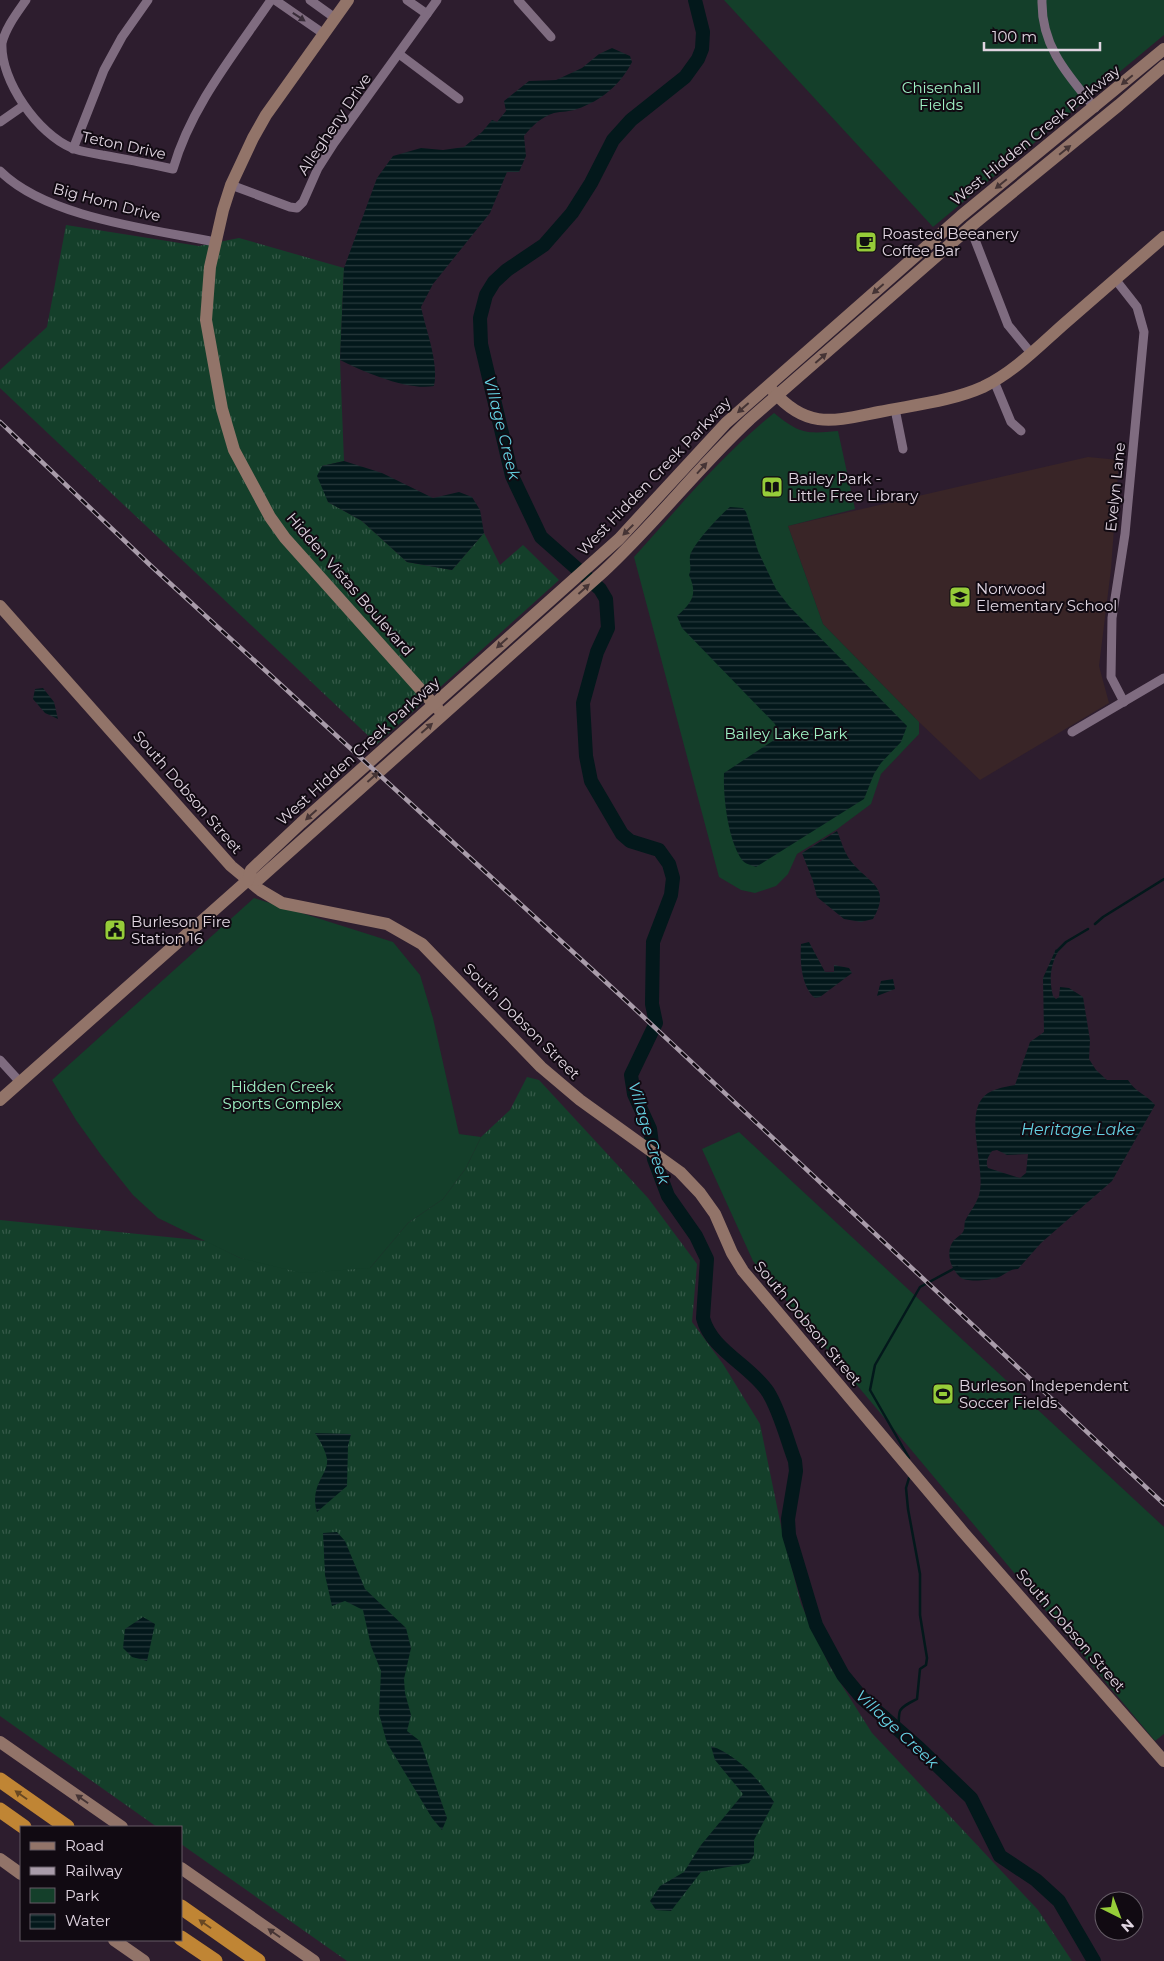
<svg xmlns="http://www.w3.org/2000/svg" width="1164" height="1961" viewBox="0 0 1164 1961" font-family="Montserrat,sans-serif">
<style>
.education{fill:#392527}
.grass{fill:url(#grass-tufts)}
.park{fill:#143f2a}
.water{fill:url(#water-rules);fill-rule:evenodd}
.lines{fill:none;stroke-linecap:round;stroke-linejoin:round}
.stream{stroke:#03181b;stroke-width:2.5}
.river{stroke:#03181b;stroke-width:14}
.street{stroke:#7f6c80;stroke-width:9}
.secondary{stroke:#927469;stroke-width:12}
.highway{stroke:#c08534;stroke-width:15}
.rail-casing{stroke:#a99caa;stroke-width:4.5}
.rail{stroke:#110a12;stroke-width:2.5;stroke-dasharray:8;stroke-linecap:butt}
.oneway{fill:#382c38}
.oneway2{fill:#453435}
.oneway3{fill:#684823}
.labels{text-anchor:middle;dominant-baseline:central;stroke-width:4;stroke-linejoin:round;paint-order:stroke}
.park-label{font-size:15px;fill:#9ff1c4;stroke:#110a12}
.street-label{font-size:15px;fill:#e0d5e1;stroke:#110a12}
.poi-label{font-size:15px;fill:#e0d5e1;stroke:#110a12;text-anchor:start}
.water-label{font-size:16px;font-style:italic;fill:#64d1e2;stroke:#110a12}
</style>
<defs>
<pattern id="grass-tufts" width="24" height="20" patternUnits="userSpaceOnUse" patternTransform="scale(1.25)"><rect width="24" height="20" fill="#143f2a"/><path d="M3 7l-1-3M5 7V3M7 7l1-3M15 17l-1-3M17 17v-4M19 17l1-3" fill="none" stroke="#365a49"/></pattern>
<pattern id="water-rules" width="6" height="5" patternUnits="userSpaceOnUse" patternTransform="scale(1.25)"><rect width="6" height="5" fill="#03181b"/><path d="M0 2.5h6" fill="none" stroke="#27393c"/></pattern>
</defs>
<rect width="100%" height="100%" fill="#2d1d2e"/>
<!-- education -->
<path class="education" d="M 1088,457 L 1119,460 L 1111,569 L 1099,666 L 1109,703 L 980,780 L 919,722 L 823,624 L 788,526 Z"/>
<!-- grass -->
<g class="grass">
<path d="M 66,225 L 199,246 L 239,238 L 344,268 L 340,360 L 344,461 L 322,466 L 328,502 L 362,521 L 407,562 L 452,570 L 484,533 L 500,565 L 523,545 L 559,580 L 377,744 L 0,388 L 0,370 L 47,327 Z"/>
<path d="M 527,1077 L 539,1080 L 648,1198 L 697,1264 L 692,1322 L 723,1364 L 760,1424 L 781,1526 L 801,1604 L 829,1665 L 872,1733 L 1038,1910 L 1072,1961 L 347,1961 L 181,1844 L 181,1827 L 157,1827 L 0,1716 L 0,1220 L 207,1241 L 240,1258 L 370,1268 L 408,1223 L 443,1199 L 466,1168 L 481,1137 L 510,1110 Z"/>
</g>
<!-- park -->
<g class="park">
<path d="M 724,0 L 1164,0 L 1164,35 L 933,227 Z"/>
<path d="M 774,413 C 800,434 806,434 838,431 L 855,509 L 788,526 L 823,624 L 919,722 L 919,734 L 881,774 L 871,804 L 836,830 L 797,854 L 788,874 L 776,886 L 755,893 L 741,890 L 719,877 L 634,557 C 679,507 721,456 774,413 Z"/>
<path d="M 254,898 L 393,942 L 420,975 L 433,1018 L 459,1134 L 481,1137 L 466,1168 L 443,1199 L 408,1223 L 370,1268 L 302,1273 L 240,1258 L 158,1218 L 133,1195 L 101,1155 L 76,1120 L 52,1080 Z"/>
<path d="M 739,1132 L 1164,1527 L 1164,1734 L 1155,1741 L 753,1261 L 702,1149 Z"/>
</g>
<!-- water -->
<g class="water">
<path d="M 612,48 L 630,56 L 632,62 C 621,84 601,101 577,109 C 570,112 562,111 554,113 C 541,117 532,126 524,136 L 526,156 L 519,172 L 507,172 L 490,213 L 433,284 L 421,307 C 426,331 439,362 434,386 C 408,391 364,372 340,360 L 344,268 L 377,178 L 393,156 L 421,148 L 443,150 L 464,147 L 482,132 L 492,120 L 497,122 L 506,111 L 504,101 L 529,81 L 556,80 L 582,68 L 599,54 Z"/>
<path d="M 344,461 L 382,473 L 433,498 L 459,492 L 472,497 L 480,510 L 484,533 L 452,570 L 407,562 L 362,521 L 328,502 L 317,476 L 322,466 Z"/>
<path d="M 730,507 L 743,508 L 746,512 L 758,551 L 776,589 L 789,606 L 907,726 L 901,742 L 881,763 L 874,774 L 864,799 L 756,867 C 751,865 745,864 742,860 C 728,840 723,797 724,773 L 774,740 L 778,733 L 775,724 L 682,628 L 677,616 C 692,602 698,595 689,575 C 692,568 689,563 690,556 C 692,545 721,514 730,507 Z"/>
<path d="M 43,688 L 54,702 L 58,719 L 45,713 L 33,699 L 35,689 Z"/>
<path d="M 837,831 C 841,840 844,852 850,860 C 867,883 893,886 873,919 L 861,922 L 844,919 L 817,897 L 813,881 L 802,853 Z"/>
<path d="M 809,942 L 825,972 L 834,972 L 834,965 L 849,968 L 852,973 L 820,997 L 815,998 C 801,987 800,960 801,944 Z"/>
<path d="M 1056,949 L 1058,952 C 1050,966 1049,980 1053,996 L 1056,999 L 1059,997 L 1060,987 L 1069,988 L 1083,997 L 1090,1040 L 1089,1059 L 1096,1070 L 1107,1080 L 1128,1080 C 1135,1092 1147,1095 1155,1105 L 1112,1181 L 1041,1243 L 1018,1269 C 1009,1269 1005,1275 997,1278 C 989,1280 966,1283 960,1277 C 950,1268 945,1251 954,1240 C 957,1237 961,1235 963,1232 C 965,1229 964,1225 965,1221 C 970,1211 979,1201 980,1190 C 984,1167 967,1121 981,1100 C 988,1089 1004,1087 1015,1085 L 1030,1042 L 1044,1032 L 1043,978 ZM 997,1150 L 1007,1155 L 1028,1154 L 1026,1173 L 1020,1178 L 988,1168 C 985,1161 988,1157 992,1151 Z"/>
<path d="M 893,979 L 895,989 L 877,996 L 881,981 Z"/>
<path d="M 315,1433 L 351,1434 L 348,1446 L 347,1486 L 317,1512 C 309,1485 329,1474 327,1459 C 325,1449 320,1441 315,1433 Z"/>
<path d="M 337,1532 L 345,1541 L 365,1589 L 406,1628 L 411,1648 L 404,1679 L 405,1693 L 411,1715 L 407,1731 L 420,1741 L 447,1818 L 442,1830 L 432,1818 L 387,1743 L 379,1714 L 381,1671 L 371,1646 L 363,1610 L 345,1601 L 332,1606 L 325,1575 L 323,1533 Z"/>
<path d="M 143,1617 L 155,1624 L 147,1661 L 132,1657 L 123,1648 L 125,1629 Z"/>
<path d="M 711,1746 C 737,1755 759,1779 774,1802 L 754,1840 L 754,1855 L 749,1863 L 701,1872 L 671,1911 L 656,1910 L 650,1901 L 660,1886 L 684,1872 L 701,1845 L 743,1794 L 715,1760 Z"/>
</g>
<g class="lines">
<!-- stream -->
<g class="stream">
<path d="M 1095,924 L 1103,917 L 1164,879"/>
<path d="M 1056,952 L 1066,942 L 1088,929"/>
<path d="M 909,1458 L 870,1390 L 875,1365 L 920,1287 L 957,1267"/>
<path d="M 899,1730 C 898,1708 898,1709 917,1699 L 920,1669 L 926,1665 L 927,1658 L 920,1615 L 920,1574 L 908,1509 L 906,1488 L 909,1478"/>
</g>
<!-- river -->
<path class="river" d="M 695,0 L 703,32 L 702,49 L 698,59 L 685,77 L 631,120 L 613,140 L 591,183 L 572,213 L 544,245 L 507,270 L 494,282 L 486,295 L 480,318 L 481,344 L 512,476 L 541,537 L 600,589 L 606,599 L 608,628 L 597,652 L 583,703 L 586,756 L 591,781 L 622,834 L 630,841 L 659,850 L 669,864 L 673,878 L 671,895 L 653,942 L 652,1004 L 656,1023 L 631,1075 L 634,1094 L 650,1129 L 654,1159 L 668,1196 L 696,1236 L 707,1259 L 703,1318 C 711,1350 750,1365 768,1392 C 780,1411 787,1440 795,1461 L 796,1471 L 788,1519 L 789,1535 L 816,1625 L 843,1675 L 862,1698 L 919,1748 L 971,1798 L 1000,1856 L 1036,1880 L 1059,1901 L 1094,1961"/>
<!-- street -->
<g class="street">
<path d="M 26,0 C 17,13 6,27 2,43 C 0,81 39,135 72,148 C 81,152 93,153 102,155 C 126,159 150,164 173,169 C 191,106 235,53 271,0"/>
<path d="M 275,0 L 324,34"/>
<path d="M 310,0 L 335,18"/>
<path d="M 407,0 L 427,14"/>
<path d="M 518,0 L 551,37"/>
<path d="M 1042,0 C 1041,46 1067,74 1095,108"/>
<path d="M 399,54 L 459,99"/>
<path d="M 0,122 L 23,106"/>
<path d="M 73,149 L 104,70 L 122,37 L 148,0"/>
<path d="M 0,171 C 47,218 151,229 215,242"/>
<path d="M 231,185 L 290,207 L 297,208 L 303,202 L 318,168 L 334,143 L 437,0"/>
<path d="M 970,227 L 1008,325 L 1031,353"/>
<path d="M 1115,279 L 1137,307 L 1144,332 L 1125,534 L 1112,618 L 1111,677 L 1124,702"/>
<path d="M 994,381 L 1011,422 L 1021,431"/>
<path d="M 895,409 L 903,449"/>
<path d="M 1072,732 L 1164,678"/>
<path d="M 0,1060 L 20,1082"/>
</g>
<!-- secondary -->
<g class="secondary">
<path d="M 348,0 L 266,115 L 253,138 L 231,185 L 223,210 L 210,267 L 206,320 L 222,409 L 234,450 L 270,517 L 285,538 L 438,709"/>
<path d="M 773,391 C 807,430 834,421 879,412 C 913,405 952,401 983,387 C 1014,372 1038,347 1064,324 C 1097,295 1131,266 1164,237"/>
<path d="M 0,606 L 231,866 L 260,890 L 282,903 L 387,924 L 422,944 L 541,1067 L 580,1100 L 680,1172 L 700,1193 L 715,1214 L 732,1253 L 743,1271 L 963,1532 L 1164,1761"/>
<path d="M 248,880 L 259,879 L 603,572 C 655,524 698,467 750,419 L 970,227 L 1119,105 L 1164,66"/>
<path d="M 0,1100 L 248,880 L 251,870 L 301,823 L 619,539 L 726,423 L 961,216 L 1164,49"/>
<path d="M 0,1742 L 122,1827"/>
<path d="M 0,1859 L 21,1874"/>
<path d="M 181,1868 L 314,1961"/>
<path d="M 114,1940 L 144,1961"/>
</g>
<!-- highway -->
<g class="highway">
<path d="M 0,1780 L 67,1827"/>
<path d="M 0,1810 L 24,1827"/>
<path d="M 181,1907 L 258,1961"/>
<path d="M 181,1938 L 215,1961"/>
</g>
<!-- rail casing -->
<g class="rail-casing">
<path id="rail" d="M 0,422 L 150,565 L 620,995 L 1164,1504"/>
</g>
<!-- rail -->
<use href="#rail" class="rail"/>
</g>
<!-- one-way arrows -->
<defs><path id="oneway-solid" d="M-6-.8H1V-3.2L6.5 0L1 3.2V.8H-6Z" transform="scale(1.25)"/></defs>
<use class="oneway" href="#oneway-solid" transform="translate(299 17) rotate(34)"/>
<g class="oneway2">
<use href="#oneway-solid" transform="translate(1127 80) rotate(140)"/>
<use href="#oneway-solid" transform="translate(1065 150) rotate(-39)"/>
<use href="#oneway-solid" transform="translate(1001 184) rotate(141)"/>
<use href="#oneway-solid" transform="translate(878 289) rotate(139)"/>
<use href="#oneway-solid" transform="translate(821 358) rotate(-41)"/>
<use href="#oneway-solid" transform="translate(743 408) rotate(139)"/>
<use href="#oneway-solid" transform="translate(702 468) rotate(-48)"/>
<use href="#oneway-solid" transform="translate(628 530) rotate(135)"/>
<use href="#oneway-solid" transform="translate(584 589) rotate(-42)"/>
<use href="#oneway-solid" transform="translate(502 643) rotate(138)"/>
<use href="#oneway-solid" transform="translate(427 728) rotate(-41)"/>
<use href="#oneway-solid" transform="translate(373 777) rotate(-42)"/>
<use href="#oneway-solid" transform="translate(311 815) rotate(138)"/>
<use href="#oneway-solid" transform="translate(82 1799) rotate(-145)"/>
<use href="#oneway-solid" transform="translate(274 1933) rotate(-145)"/>
</g>
<g class="oneway3">
<use href="#oneway-solid" transform="translate(21 1795) rotate(-145)"/>
<use href="#oneway-solid" transform="translate(205 1924) rotate(-145)"/>
</g>
<!-- icons -->
<defs>
<g id="cafe-square" transform="scale(1.125)"><rect x="-9" y="-9" width="18" height="18" rx="4" fill="#96cc39" stroke="#110a12"/><path d="M-5.5-4.5H6V0H3Q3 3.5 0 3.5H-2.5Q-5.5 3.5-5.5 0ZM3-3.2v2h1.7v-2ZM-6 4.5H4V6H-6Z" fill="#111"/></g>
<g id="library-square" transform="scale(1.125)"><rect x="-9" y="-9" width="18" height="18" rx="4" fill="#96cc39" stroke="#110a12"/><path d="M-6-4Q-3-5.5-.7-3.5V5Q-3 3-6 4ZM6-4Q3-5.5 .7-3.5V5Q3 3 6 4Z" fill="#111"/></g>
<g id="school-square" transform="scale(1.125)"><rect x="-9" y="-9" width="18" height="18" rx="4" fill="#96cc39" stroke="#110a12"/><path d="M0-5L7-2L0 1L-7-2ZM-4 1L0 2.5L4 1V4Q0 6-4 4Z" fill="#111"/></g>
<g id="civic-square" transform="scale(1.125)"><rect x="-9" y="-9" width="18" height="18" rx="4" fill="#96cc39" stroke="#110a12"/><path d="M-.6-6.5H3V-4.5H.6V-3L4-1V1h2V6H-6V1h2V-1L-.6-3ZM-1.2 2.5V6h2.4V2.5Z" fill="#111"/></g>
<g id="stadium-square" transform="scale(1.125)"><rect x="-9" y="-9" width="18" height="18" rx="4" fill="#96cc39" stroke="#110a12"/><path d="M0-5a6.5 5 0 1 0 0 10a6.5 5 0 1 0 0-10ZM-3.5-1.8h7v3.6h-7Z" fill="#111"/></g>
</defs>
<g fill-rule="evenodd">
<use href="#cafe-square" x="866" y="242"/>
<use href="#library-square" x="772" y="487"/>
<use href="#school-square" x="960" y="597"/>
<use href="#civic-square" x="115" y="930"/>
<use href="#stadium-square" x="943" y="1394"/>
</g>
<g class="labels">
<!-- park labels -->
<g class="park-label">
<text x="941" y="87">Chisenhall<tspan x="941" dy="17">Fields</tspan></text>
<text x="786" y="733">Bailey Lake Park</text>
<text x="282" y="1086">Hidden Creek<tspan x="282" dy="17">Sports Complex</tspan></text>
</g>
<!-- street labels -->
<g class="street-label">
<text transform="translate(334 124) rotate(-56)">Allegheny Drive</text>
<text transform="translate(1035 135) rotate(-39)">West Hidden Creek Parkway</text>
<text transform="translate(124 145) rotate(12)">Teton Drive</text>
<text transform="translate(107 202) rotate(15)">Big Horn Drive</text>
<text transform="translate(654 476) rotate(-46)">West Hidden Creek Parkway</text>
<text transform="translate(1115 487) rotate(-84)">Evelyn Lane</text>
<text transform="translate(350 584) rotate(49)">Hidden Vistas Boulevard</text>
<text transform="translate(358 751) rotate(-42)">West Hidden Creek Parkway</text>
<text transform="translate(188 792) rotate(49)">South Dobson Street</text>
<text transform="translate(522 1021) rotate(45)">South Dobson Street</text>
<text transform="translate(808 1323) rotate(50)">South Dobson Street</text>
<text transform="translate(1071 1630) rotate(49)">South Dobson Street</text>
</g>
<!-- poi labels -->
<g class="poi-label">
<text x="882" y="233">Roasted Beeanery<tspan x="882" dy="17">Coffee Bar</tspan></text>
<text x="788" y="478">Bailey Park -<tspan x="788" dy="17">Little Free Library</tspan></text>
<text x="976" y="588">Norwood<tspan x="976" dy="17">Elementary School</tspan></text>
<text x="131" y="921">Burleson Fire<tspan x="131" dy="17">Station 16</tspan></text>
<text x="959" y="1385">Burleson Independent<tspan x="959" dy="17">Soccer Fields</tspan></text>
</g>
<!-- water labels -->
<g class="water-label">
<text transform="translate(502 428) rotate(76)">Village Creek</text>
<text x="1078" y="1129">Heritage Lake</text>
<text transform="translate(649 1133) rotate(73)">Village Creek</text>
<text transform="translate(897 1729) rotate(43)">Village Creek</text>
</g>
</g>
<!-- legend -->
<rect x="20" y="1826" width="162" height="115" fill="#110a12" stroke="#645b65"/>
<rect x="30" y="1842" width="25" height="8" fill="#927469" stroke="#645b65"/>
<text x="65" y="1851" font-size="15" fill="#e0d5e1">Road</text>
<rect x="30" y="1867" width="25" height="8" fill="#a99caa" stroke="#645b65"/>
<text x="65" y="1876" font-size="15" fill="#e0d5e1">Railway</text>
<rect x="30" y="1888" width="25" height="15" fill="#143f2a" stroke="#645b65"/>
<text x="65" y="1901" font-size="15" fill="#e0d5e1">Park</text>
<rect x="30" y="1914" width="25" height="15" fill="url(#water-rules)" stroke="#645b65"/>
<text x="65" y="1926" font-size="15" fill="#e0d5e1">Water</text>
<!-- north arrow -->
<g transform="translate(1119 1916) rotate(138)"><circle r="24" fill="#110a12" stroke="#645b65"/>
<path d="M0-4L9 19L0 12L-9 19Z" fill="#96cc39"/>
<text y="-8" font-size="14" font-weight="bold" text-anchor="middle" fill="#e0d5e1">N</text>
</g>
<!-- scale -->
<path d="M984 42v8h116v-8" fill="none" stroke="#e0d5e1" stroke-width="2.5"/>
<text x="992" y="42" font-size="15" fill="#e0d5e1" stroke="#110a12" stroke-width="4" paint-order="stroke">100 m</text>
</svg>
